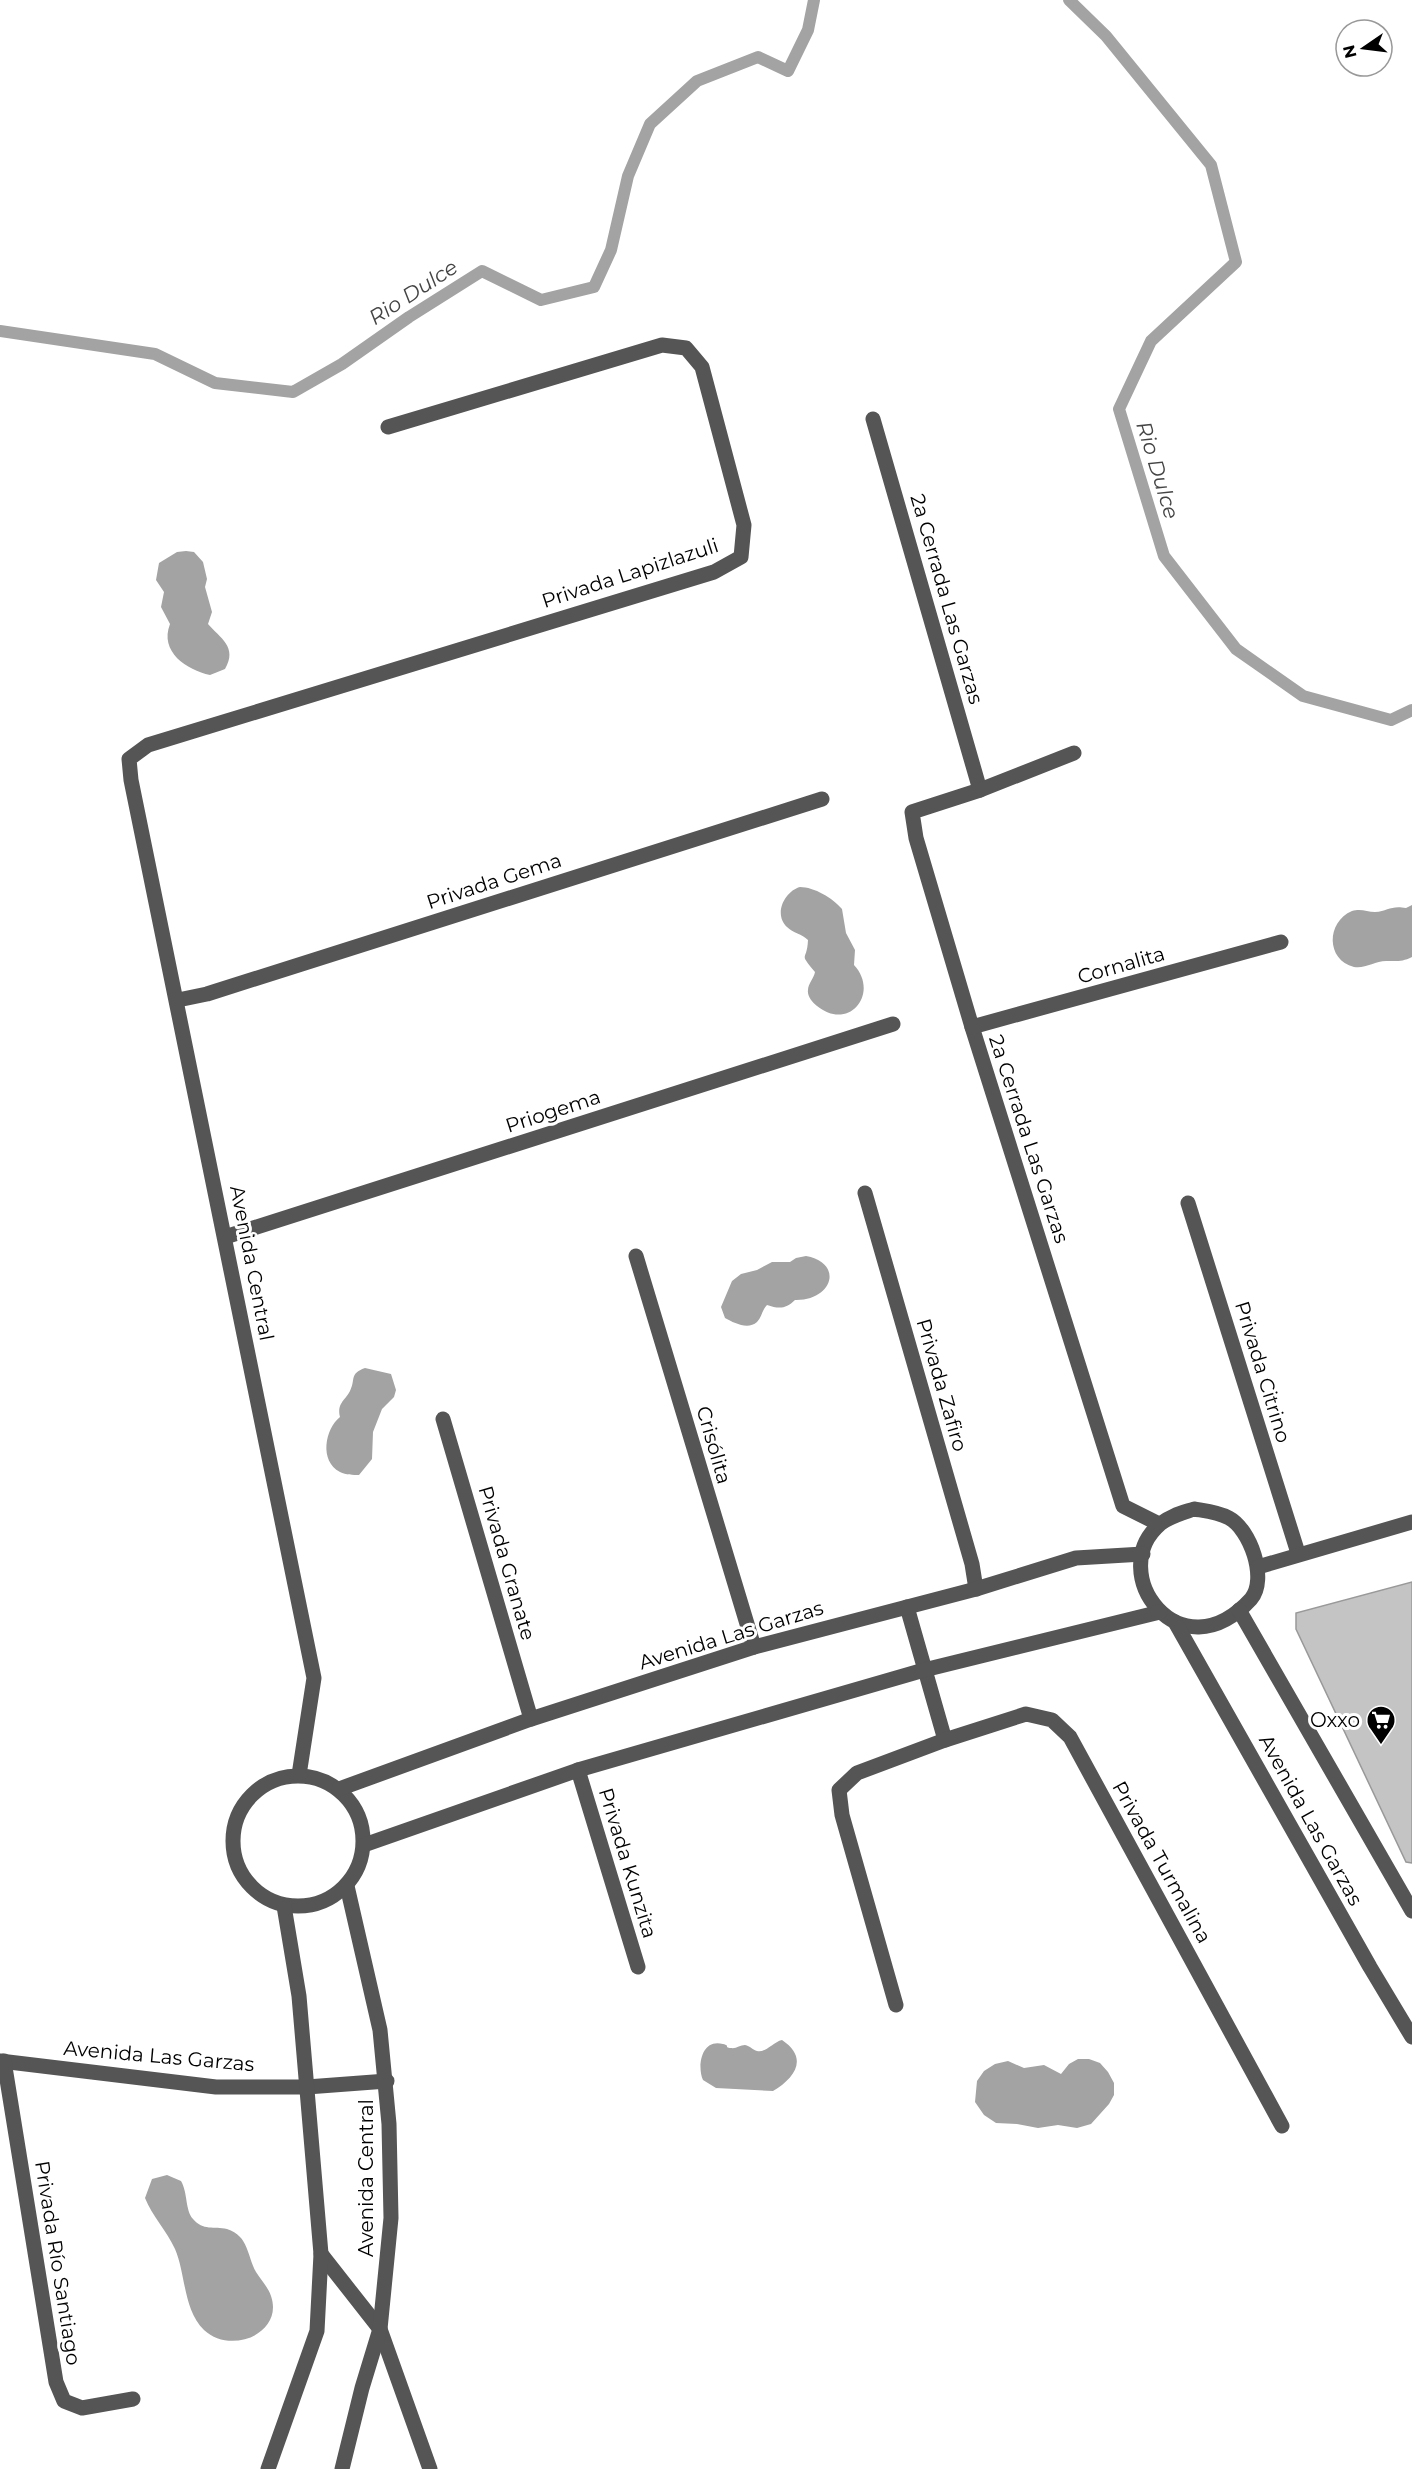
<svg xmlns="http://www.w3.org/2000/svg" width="1412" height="2469" viewBox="0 0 1412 2469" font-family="Montserrat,sans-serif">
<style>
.water{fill:#a3a3a3}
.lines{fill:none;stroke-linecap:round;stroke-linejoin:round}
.stream{stroke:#a3a3a3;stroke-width:12}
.building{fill:#c4c4c4;stroke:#999;stroke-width:1.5}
.minor{stroke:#555;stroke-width:15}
.labels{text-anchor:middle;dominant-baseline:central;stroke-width:6;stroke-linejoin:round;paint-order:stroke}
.street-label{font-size:20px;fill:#000;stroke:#fff}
.poi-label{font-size:20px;fill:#000;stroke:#fff;text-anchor:end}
.water-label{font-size:21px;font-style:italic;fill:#444;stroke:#fff}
</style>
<rect width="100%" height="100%" fill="#fff"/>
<!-- water -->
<g class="water">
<path d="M 186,551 L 194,552 L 203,562 L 207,579 L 205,587 L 212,612 L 208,624 C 220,638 238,647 225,669 L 210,675 C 187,670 159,652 170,624 L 161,607 L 164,592 L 156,580 L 159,563 L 177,552 Z"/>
<path d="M 800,887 C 814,887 833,898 842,909 L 846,933 L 855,950 L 854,965 C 880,993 849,1032 817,1006 C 812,1002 807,996 808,990 C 808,984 814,978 815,972 C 798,951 807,963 808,940 C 802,934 793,933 787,927 C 773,914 785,891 800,887 Z"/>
<path d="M 1412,905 L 1412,957 C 1402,962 1397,961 1386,961 C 1375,961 1365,969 1354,967 C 1326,960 1326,922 1352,911 C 1361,908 1367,912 1375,912 C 1388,911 1391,905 1406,908 Z"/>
<path d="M 806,1256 C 844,1263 833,1301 795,1300 C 786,1309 779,1309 767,1305 C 762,1310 762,1317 757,1322 C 748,1330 734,1323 725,1318 L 721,1307 L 732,1281 L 741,1274 L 757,1270 L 772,1262 L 790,1262 L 796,1258 Z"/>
<path d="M 365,1368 L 391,1374 L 396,1390 L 394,1397 L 382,1409 L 373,1432 L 372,1459 L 359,1475 C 353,1475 346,1475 340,1472 C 319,1461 325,1429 340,1417 C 337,1403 344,1402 350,1391 C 356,1379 349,1374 365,1368 Z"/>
<path d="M 782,2040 C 809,2058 795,2078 773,2091 L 716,2088 L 703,2080 C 697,2067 701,2038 723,2044 C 731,2046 723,2047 731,2048 C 736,2049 740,2045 745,2045 C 750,2046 753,2050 757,2051 C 766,2053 773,2042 782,2040 Z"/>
<path d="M 1078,2059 L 1089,2059 L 1100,2063 L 1108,2072 L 1114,2083 L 1114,2095 L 1109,2104 L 1091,2124 L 1077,2128 L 1058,2125 L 1038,2128 L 1017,2124 L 996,2123 L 984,2115 L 975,2102 L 977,2081 L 984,2071 L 995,2064 L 1008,2061 L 1024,2068 L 1044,2065 L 1061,2074 L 1069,2064 Z"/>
<path d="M 167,2175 L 181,2181 C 188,2193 185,2210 193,2219 C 203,2231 214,2226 227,2229 C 249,2236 247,2256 256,2272 C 261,2280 268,2287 271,2296 C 284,2334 230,2355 204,2330 C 183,2309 186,2275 175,2249 C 167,2231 152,2216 145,2198 L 152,2179 Z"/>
</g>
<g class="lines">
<!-- stream -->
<g class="stream">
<path d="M 1069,0 L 1106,36 L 1211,165 L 1236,262 L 1151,341 L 1119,409 L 1164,556 L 1236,649 L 1303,696 L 1391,720 L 1412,710"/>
<path d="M 0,331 L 155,354 L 215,383 L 293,392 L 342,364 L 409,317 L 482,271 L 541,300 L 594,287 L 611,250 L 628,176 L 650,124 L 697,81 L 758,57 L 788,71 L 808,30 L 814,0"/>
</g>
</g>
<!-- building -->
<path class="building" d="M 1412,1582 L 1412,1863 L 1406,1862 L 1296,1629 L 1296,1613 Z"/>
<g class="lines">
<!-- minor -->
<g class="minor">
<path d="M 873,419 L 980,790"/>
<path d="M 1074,753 L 980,790 L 912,812 L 916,838 L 972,1027 L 1123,1506 L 1159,1524"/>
<path d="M 178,1000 L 207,994 L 822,799"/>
<path d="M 972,1027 L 1281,942"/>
<path d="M 865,1193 L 972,1564 L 976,1589"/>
<path d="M 1188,1203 L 1298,1553"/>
<path d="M 225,1237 L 893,1024"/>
<path d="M 636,1256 L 754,1647"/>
<path d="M 443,1419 L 531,1719"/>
<path d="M 1194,1509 C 1206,1511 1218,1512 1229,1518 C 1250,1529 1268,1579 1251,1599 C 1180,1677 1104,1572 1160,1524 C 1170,1516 1182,1513 1194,1509 Z"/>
<path d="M 1258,1567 L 1412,1522"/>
<path d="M 907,1607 L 945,1740"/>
<path d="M 1239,1610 L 1412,1911"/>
<path d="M 1175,1622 L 1370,1967 L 1412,2037"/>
<path d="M 578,1770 L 638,1967"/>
<path d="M 299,1775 L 314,1678 L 131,780 L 129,759 L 148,745 L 714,572 L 741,557 L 744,525 L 702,367 L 686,348 L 662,345 L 388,427"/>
<circle cx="298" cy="1841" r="65"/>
<path d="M 339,1789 L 531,1719 L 754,1647 L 976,1589 L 1076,1558 L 1143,1554"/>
<path d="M 364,1845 L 578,1770 L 924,1670 L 1160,1612"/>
<path d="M 896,2005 L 842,1815 L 839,1790 L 857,1773 L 945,1740 L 1026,1714 L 1052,1720 L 1070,1737 L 1282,2126"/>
<path d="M 0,2061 L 216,2087 L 307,2087 L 387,2081"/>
<path d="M 4,2061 L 56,2382 L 64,2401 L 82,2408 L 133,2399"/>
<path d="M 321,2254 L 380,2329 L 430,2469"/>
<path d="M 268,2469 L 317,2331 L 321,2254 L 299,1996 L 284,1906"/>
<path d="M 342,2469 L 362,2388 L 380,2329 L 391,2218 L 389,2124 L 380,2030 L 347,1886"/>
</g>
</g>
<!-- icons -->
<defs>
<g id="supermarket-pin" transform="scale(1.5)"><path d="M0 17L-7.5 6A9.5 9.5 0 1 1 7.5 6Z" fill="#000" stroke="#fff"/><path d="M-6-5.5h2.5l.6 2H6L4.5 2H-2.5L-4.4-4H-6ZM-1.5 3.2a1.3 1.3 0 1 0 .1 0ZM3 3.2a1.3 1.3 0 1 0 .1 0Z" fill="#fff"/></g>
</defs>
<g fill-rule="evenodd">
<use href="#supermarket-pin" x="1381" y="1720"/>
</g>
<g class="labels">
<!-- street labels -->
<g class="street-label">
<text transform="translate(630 573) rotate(-18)">Privada Lapizlazuli</text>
<text transform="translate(947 599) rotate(74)">2a Cerrada Las Garzas</text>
<text transform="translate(494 881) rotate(-18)">Privada Gema</text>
<text transform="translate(1121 965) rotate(-16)">Cornalita</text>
<text transform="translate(553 1111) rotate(-18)">Priogema</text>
<text transform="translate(1029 1139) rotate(72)">2a Cerrada Las Garzas</text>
<text transform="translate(252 1263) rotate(79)">Avenida Central</text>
<text transform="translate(1263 1372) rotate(73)">Privada Citrino</text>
<text transform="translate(942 1385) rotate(74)">Privada Zafiro</text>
<text transform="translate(714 1445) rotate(74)">Crisólita</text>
<text transform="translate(507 1563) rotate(74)">Privada Granate</text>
<text transform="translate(731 1635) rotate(-17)">Avenida Las Garzas</text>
<text transform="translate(1311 1820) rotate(61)">Avenida Las Garzas</text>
<text transform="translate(1162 1862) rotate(61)">Privada Turmalina</text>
<text transform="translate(628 1863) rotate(73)">Privada Kunzita</text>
<text transform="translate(159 2056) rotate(5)">Avenida Las Garzas</text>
<text transform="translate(366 2178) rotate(-90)">Avenida Central</text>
<text transform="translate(58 2263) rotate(81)">Privada Río Santiago</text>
</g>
<!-- poi labels -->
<g class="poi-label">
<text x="1360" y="1720">Oxxo</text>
</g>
<!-- water labels -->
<g class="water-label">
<text transform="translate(413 292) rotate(-33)">Rio Dulce</text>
<text transform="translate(1158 470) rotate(73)">Rio Dulce</text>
</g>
</g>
<!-- north arrow -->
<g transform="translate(1364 48) rotate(256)"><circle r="28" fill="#ffffff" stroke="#999999" stroke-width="1.5"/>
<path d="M0-4.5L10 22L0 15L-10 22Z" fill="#000000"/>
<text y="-9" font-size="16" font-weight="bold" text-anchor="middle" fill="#000000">N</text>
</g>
</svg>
